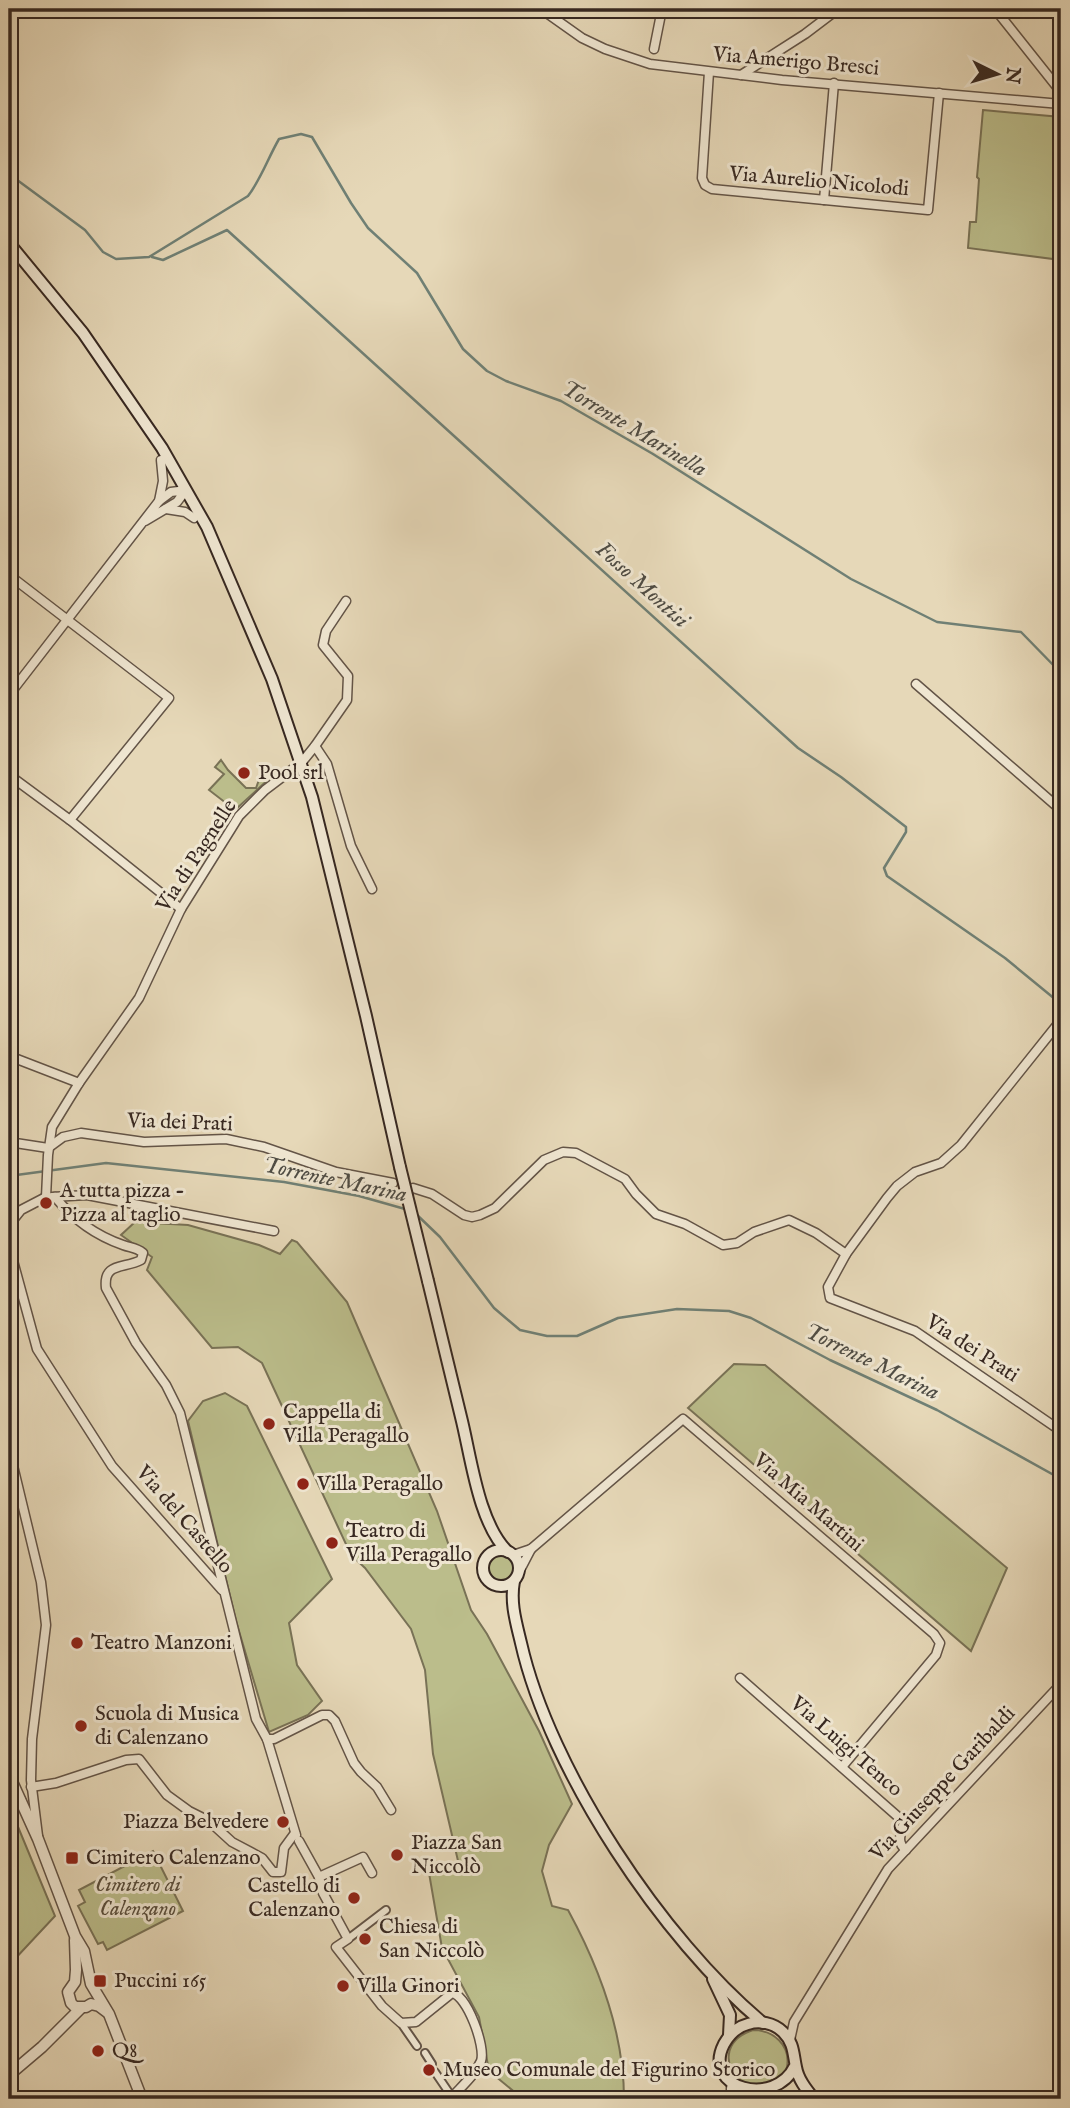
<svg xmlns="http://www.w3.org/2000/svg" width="1070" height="2108" viewBox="0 0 1070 2108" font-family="'IM FELL English',serif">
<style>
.green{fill:#bbbd8b;stroke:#797256;stroke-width:2}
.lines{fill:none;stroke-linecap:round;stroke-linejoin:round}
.stream{stroke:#708075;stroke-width:2.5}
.pedestrian-casing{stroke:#635447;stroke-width:10}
.minor-casing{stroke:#635447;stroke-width:11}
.tertiary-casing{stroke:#635447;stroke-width:13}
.secondary-casing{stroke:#372821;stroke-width:14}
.pedestrian{stroke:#efe6d1;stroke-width:6}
.minor{stroke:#efe6d1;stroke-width:8}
.tertiary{stroke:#efe6d1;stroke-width:10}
.secondary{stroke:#efe6d1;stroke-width:10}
.secondary-bridge-casing{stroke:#372821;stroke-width:14;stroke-linecap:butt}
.secondary-bridge{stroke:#efe6d1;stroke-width:10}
.poi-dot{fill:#8f2418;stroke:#efe6d1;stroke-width:2.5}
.labels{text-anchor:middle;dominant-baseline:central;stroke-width:6;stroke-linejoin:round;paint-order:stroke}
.street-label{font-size:21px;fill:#372821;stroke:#efe6d1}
.poi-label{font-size:21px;fill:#372821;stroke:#efe6d1;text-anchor:start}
.park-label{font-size:21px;font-style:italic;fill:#584d3c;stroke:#efe6d1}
.water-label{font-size:23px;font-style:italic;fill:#4f4c44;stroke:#efe6d1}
</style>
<rect width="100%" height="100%" fill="#e6d8b8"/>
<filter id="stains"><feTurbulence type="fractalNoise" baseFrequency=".00286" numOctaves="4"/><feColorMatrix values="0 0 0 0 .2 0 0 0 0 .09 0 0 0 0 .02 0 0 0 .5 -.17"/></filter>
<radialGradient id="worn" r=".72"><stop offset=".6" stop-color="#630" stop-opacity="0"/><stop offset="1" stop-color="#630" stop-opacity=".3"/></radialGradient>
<!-- green -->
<g class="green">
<path d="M 983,110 L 1061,117 L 1061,260 L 968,248 L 970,222 L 976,222 L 979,179 L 977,177 Z"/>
<path d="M 221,760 L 228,770 L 246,788 L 256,788 L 260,777 L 270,774 L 271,777 L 235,810 L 209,790 L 224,774 L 215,767 Z"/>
<path d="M 135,1222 L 188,1225 L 259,1245 L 280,1254 L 292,1240 L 297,1242 L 347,1302 L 437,1511 L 471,1610 L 487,1634 L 539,1731 L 572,1804 L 549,1845 L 542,1871 L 552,1906 L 568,1910 C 599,1967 624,2034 624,2099 L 523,2099 L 489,2071 L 479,2017 L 442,1948 L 429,1873 L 459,1865 L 433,1754 L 425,1670 L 411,1629 L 365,1568 L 351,1555 L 262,1363 L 238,1347 L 212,1348 L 147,1270 L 152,1257 L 121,1235 Z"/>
<path d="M 734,1364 L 765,1365 L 1007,1568 L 971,1651 L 688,1408 Z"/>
<path d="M 225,1393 L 247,1406 L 332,1579 L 289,1623 L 297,1665 L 322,1701 L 308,1715 L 269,1732 L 236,1621 L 188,1421 L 203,1401 Z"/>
<circle cx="500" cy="1569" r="14"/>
<path d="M 16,1822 L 55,1916 L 13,1961 L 9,1957 L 9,1829 Z"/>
<path d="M 153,1851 L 183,1911 L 107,1950 L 103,1942 L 98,1944 L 78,1906 L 85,1902 L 79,1890 Z"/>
<path d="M 753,2030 C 773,2030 791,2045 787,2067 C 785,2074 778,2080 774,2085 L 743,2086 C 722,2066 723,2040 753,2030 Z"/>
</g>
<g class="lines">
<!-- stream -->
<g class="stream">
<path d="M 9,174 L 85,230 L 103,252 L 116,259 L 149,257 L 248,196 C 261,179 268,158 279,139 L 301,134 L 312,137 L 351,203 L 368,228 L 417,273 L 463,349 L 487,371 L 506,381 L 561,401 L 653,454 L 851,579 L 937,622 L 1021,632 L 1061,673"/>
<path d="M 152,257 L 163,260 L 227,230 L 798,748 L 841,777 L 906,827 L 906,832 L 884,868 L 887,876 L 1005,958 L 1061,1004"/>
<path d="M 9,1176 L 106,1163 L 284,1182 L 359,1196 L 405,1209"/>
<path d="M 415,1213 L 440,1237 L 494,1308 L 520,1330 L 547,1336 L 577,1336 L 618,1318 L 677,1309 L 729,1311 L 751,1318 L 830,1360 L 937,1410 L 1061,1479"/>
</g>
<!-- pedestrian casing -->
<g class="pedestrian-casing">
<g id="pedestrian">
<path d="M 348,1939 L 386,1910"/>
<path d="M 401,2023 L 417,2046"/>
<path d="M 425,2053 L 432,2064"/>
<path d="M 435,2072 L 452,2097"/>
</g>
</g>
<!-- minor casing -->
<g class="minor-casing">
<g id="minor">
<path d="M 293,9 L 296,11"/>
<path d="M 541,9 L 582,38 L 605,49 L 650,64 L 782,80 L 1061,104"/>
<path d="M 995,9 L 1061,92"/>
<path d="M 654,49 L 662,9"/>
<path d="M 709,72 L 702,178 L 705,185 L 712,189 L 928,210 L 939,93"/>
<path d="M 741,75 L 805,34 L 838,9"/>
<path d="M 824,200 L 834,83"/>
<path d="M 159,501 L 163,481 L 161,460"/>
<path d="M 166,509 L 185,512 L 194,518"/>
<path d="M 9,575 L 169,698 L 70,820"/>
<path d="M 916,684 L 1061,810"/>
<path d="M 9,695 L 159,501 L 171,492 L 186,490 L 177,502 L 145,521"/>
<path d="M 315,746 L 327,764 L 351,846 L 372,889"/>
<path d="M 9,775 L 70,820 L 181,909"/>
<path d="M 1061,1020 L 961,1145 L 941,1163 L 915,1172 L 897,1186 L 887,1198 L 846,1254 L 828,1287 L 830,1298 L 915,1331 L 1061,1431"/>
<path d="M 9,1056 L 79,1083"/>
<path d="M 9,1142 L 48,1148"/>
<path d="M 48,1148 L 63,1137 L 81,1133 L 144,1142 L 226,1139 L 264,1147 L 336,1172 L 393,1183"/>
<path d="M 413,1188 L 432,1194 L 464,1215 L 472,1217 L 480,1215 L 495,1208 L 544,1160 L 563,1152 L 576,1153 L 625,1179 L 636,1194 L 656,1214 L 685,1224 L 723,1245 L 737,1243 L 754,1232 L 789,1220 L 816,1233 L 846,1254"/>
<path d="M 46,1197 L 48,1155 L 52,1127 L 79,1083 L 139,998 L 181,909 L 231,829 L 239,816 L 265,790 L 302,762 L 315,746 L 347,700 L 348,676 L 323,645 L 326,631 L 346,601"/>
<path d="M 52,1197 L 87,1195 L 274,1231"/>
<path d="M 55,1197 C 73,1219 97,1236 123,1245 C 131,1248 136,1247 143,1253 L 141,1260 C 124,1269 103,1262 106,1288 L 136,1343 L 166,1385 L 180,1413 L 256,1719 L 267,1739 L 296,1835"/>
<path d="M 9,1225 L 21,1210 L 46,1197"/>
<path d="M 9,1246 L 37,1349 L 112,1466 L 222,1590"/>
<path d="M 9,1449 L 41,1582 L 46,1625 L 32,1739 L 31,1780 L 38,1836"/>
<path d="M 513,1555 L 531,1549 L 683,1419 L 934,1634 L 940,1643 L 936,1655 L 842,1767"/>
<path d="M 518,1574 L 531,1549"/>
<path d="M 740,1678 L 904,1822 C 901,1833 896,1843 906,1850"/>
<path d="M 267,1739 L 274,1739 L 322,1715 L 329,1715 L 335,1721 L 354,1763 L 361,1772 L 377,1787 L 391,1810"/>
<path d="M 31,1787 L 56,1783 L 126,1760 L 139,1759 L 167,1795 L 189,1811 L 209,1821 L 232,1842 L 262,1858 L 273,1872 L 281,1872 L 284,1848 L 295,1833"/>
<path d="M 9,1811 L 21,1800"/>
<path d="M 299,1841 L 319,1877 L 323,1893 L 348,1939 L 336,1947 L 382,2006 L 401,2023 L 416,2022 L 452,1993 C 467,1995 486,2047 481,2061 C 475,2075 462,2086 452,2097 L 454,2099"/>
<path d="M 319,1877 L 363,1857 L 372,1873"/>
<path d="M 790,2040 L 794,2022 L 888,1869 L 1061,1684"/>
</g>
</g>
<!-- tertiary casing -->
<g class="tertiary-casing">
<g id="tertiary">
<path d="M 9,1775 L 38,1839 L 75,1936 L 84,1951 L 91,1984 L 109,2014 L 142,2099"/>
<path d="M 75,1940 L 76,1970 L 75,1982 L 68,1992 L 71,2003 L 75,2007 L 86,2007 L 91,2004 L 99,2006 L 107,2012"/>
<path d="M 9,2075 L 42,2047 L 81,2008"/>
<path d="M 732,2088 L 732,2099"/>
<path d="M 760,2099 L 761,2098"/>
</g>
</g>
<!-- secondary casing -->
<g class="secondary-casing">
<g id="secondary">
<path d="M 9,243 L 83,333 L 162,448 L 207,527 L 272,679 L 312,797 L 366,1016 L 400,1167"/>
<path d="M 428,1281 C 439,1326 450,1371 461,1417 C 471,1456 478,1523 508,1552"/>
<circle cx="501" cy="1568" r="18"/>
<path d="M 514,1581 C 510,1603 516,1622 521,1643 C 550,1771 663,1940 763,2023"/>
<path d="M 713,1979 L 730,2015 L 729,2035"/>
<path d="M 795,2066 C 775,2108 701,2089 724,2044 C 729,2035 737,2027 748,2024 C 759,2020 774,2023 783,2032 C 794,2043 793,2053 796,2067 C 798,2079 806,2089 814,2099"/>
<path d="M 769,2096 L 790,2099"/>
</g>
</g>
<!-- pedestrian -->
<use href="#pedestrian" class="pedestrian"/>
<!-- minor -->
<use href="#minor" class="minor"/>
<!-- tertiary -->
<use href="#tertiary" class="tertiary"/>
<!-- secondary -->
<use href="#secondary" class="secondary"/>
<!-- secondary-bridge casing -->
<g class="secondary-bridge-casing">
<path id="secondary-bridge" d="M 400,1167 L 428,1281"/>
</g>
<!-- secondary-bridge -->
<use href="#secondary-bridge" class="secondary-bridge"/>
</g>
<!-- markers -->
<g class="poi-dot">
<circle cx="244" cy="773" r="7"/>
<circle cx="46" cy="1203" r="7"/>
<circle cx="269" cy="1424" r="7"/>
<circle cx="303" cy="1484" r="7"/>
<circle cx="332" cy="1543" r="7"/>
<circle cx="77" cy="1643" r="7"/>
<circle cx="81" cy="1726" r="7"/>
<circle cx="283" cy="1822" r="7"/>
<circle cx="397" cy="1855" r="7"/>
<rect x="65" y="1851" width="14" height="14" rx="3.5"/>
<circle cx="354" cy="1898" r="7"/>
<circle cx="365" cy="1939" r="7"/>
<rect x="93" y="1974" width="14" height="14" rx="3.5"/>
<circle cx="343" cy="1986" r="7"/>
<circle cx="98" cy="2051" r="7"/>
<circle cx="429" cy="2070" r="7"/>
</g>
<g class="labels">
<!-- street labels -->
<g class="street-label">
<text transform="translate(796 62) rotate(5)">Via Amerigo Bresci</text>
<text transform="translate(819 182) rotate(5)">Via Aurelio Nicolodi</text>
<text transform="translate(197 856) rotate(-57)">Via di Pagnelle</text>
<text transform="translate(180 1123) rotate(2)">Via dei Prati</text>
<text transform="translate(972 1349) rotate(33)">Via dei Prati</text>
<text transform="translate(808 1503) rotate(41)">Via Mia Martini</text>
<text transform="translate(184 1520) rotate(49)">Via del Castello</text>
<text transform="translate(846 1747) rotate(41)">Via Luigi Tenco</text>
<text transform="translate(943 1784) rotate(-47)">Via Giuseppe Garibaldi</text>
</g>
<!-- poi labels -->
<g class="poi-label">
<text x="258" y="773">Pool srl</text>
<text x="60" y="1191">A tutta pizza -<tspan x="60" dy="24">Pizza al taglio</tspan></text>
<text x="283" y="1412">Cappella di<tspan x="283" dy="24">Villa Peragallo</tspan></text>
<text x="317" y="1484">Villa Peragallo</text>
<text x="346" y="1531">Teatro di<tspan x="346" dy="24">Villa Peragallo</tspan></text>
<text x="91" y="1643">Teatro Manzoni</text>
<text x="95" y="1714">Scuola di Musica<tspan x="95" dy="24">di Calenzano</tspan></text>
<text x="269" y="1822" text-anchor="end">Piazza Belvedere</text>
<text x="411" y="1843">Piazza San<tspan x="411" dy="24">Niccolò</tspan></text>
<text x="86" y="1858">Cimitero Calenzano</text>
<text x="340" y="1886" text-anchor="end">Castello di<tspan x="340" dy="24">Calenzano</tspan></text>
<text x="379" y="1927">Chiesa di<tspan x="379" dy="24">San Niccolò</tspan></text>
<text x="114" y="1981">Puccini 165</text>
<text x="357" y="1986">Villa Ginori</text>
<text x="112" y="2051">Q8</text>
<text x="443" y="2070">Museo Comunale del Figurino Storico</text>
</g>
<!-- park labels -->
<g class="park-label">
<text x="138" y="1885">Cimitero di<tspan x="138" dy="24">Calenzano</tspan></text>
</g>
<!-- water labels -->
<g class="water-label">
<text transform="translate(634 429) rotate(31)">Torrente Marinella</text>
<text transform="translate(642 585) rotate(42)">Fosso Montisi</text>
<text transform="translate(335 1180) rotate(12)">Torrente Marina</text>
<text transform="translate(872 1362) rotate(26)">Torrente Marina</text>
</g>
</g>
<!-- margin -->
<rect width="1070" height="2108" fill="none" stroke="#e6d8b8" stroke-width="35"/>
<rect x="10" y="10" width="1049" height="2087" fill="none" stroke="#372821" stroke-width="3.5"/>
<rect x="18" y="18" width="1035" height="2073" fill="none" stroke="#372821" stroke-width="2"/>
<!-- north arrow -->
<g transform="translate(997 74) rotate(95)" stroke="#efe6d1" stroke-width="5" paint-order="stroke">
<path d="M0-5L12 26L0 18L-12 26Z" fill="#372821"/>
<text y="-10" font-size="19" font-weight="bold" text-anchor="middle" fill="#372821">N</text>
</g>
<rect width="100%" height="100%" filter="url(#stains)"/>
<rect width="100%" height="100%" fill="url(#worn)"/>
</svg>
